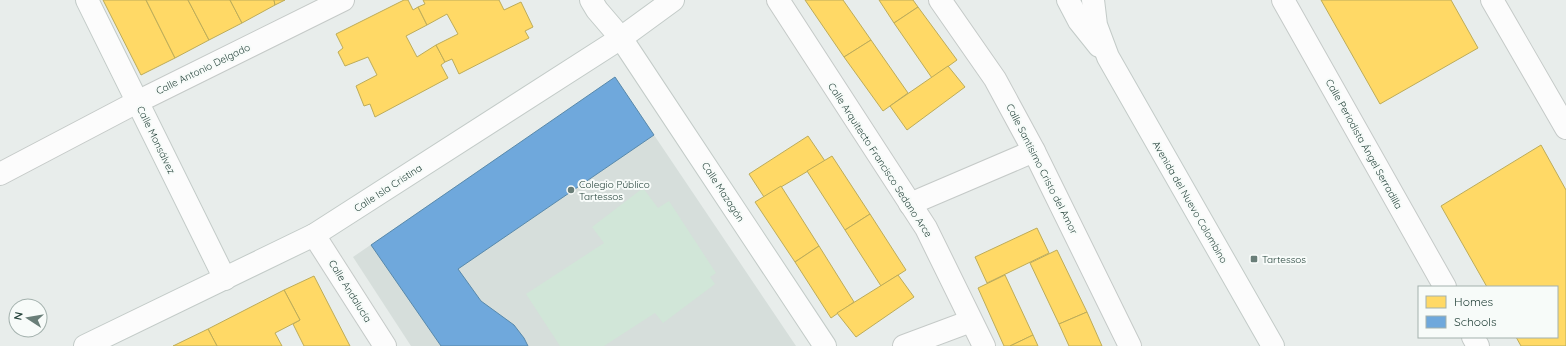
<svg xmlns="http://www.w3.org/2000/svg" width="1566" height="346" viewBox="0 0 1566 346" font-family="Quicksand,sans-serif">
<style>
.built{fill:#d6dedb}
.pitch{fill:#d1e6d8}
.homes{fill:#ffd966;stroke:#bdac59}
.schools{fill:#6fa8dc;stroke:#5889ab}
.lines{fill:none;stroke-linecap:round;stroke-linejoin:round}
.street-casing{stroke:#c5cac8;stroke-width:24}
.secondary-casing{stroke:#c3cbc8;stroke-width:24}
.street{stroke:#fcfcfc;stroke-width:22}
.secondary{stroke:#fcfcfc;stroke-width:22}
.poi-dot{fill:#697e78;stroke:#f7fbf9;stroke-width:1.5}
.labels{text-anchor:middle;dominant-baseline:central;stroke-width:4;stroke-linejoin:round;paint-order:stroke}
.street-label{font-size:10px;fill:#24423a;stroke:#f7fbf9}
.poi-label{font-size:10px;fill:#24423a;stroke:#f7fbf9;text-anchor:start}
</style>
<rect width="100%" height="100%" fill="#e8edeb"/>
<!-- built -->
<path class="built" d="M 615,77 L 796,346 L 411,346 L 353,257 Z"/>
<!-- pitch -->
<path class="pitch" d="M 643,188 L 658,208 L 669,201 L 716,273 L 710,277 L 715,284 L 663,323 L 655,313 L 604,346 L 560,346 L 526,294 L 604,243 L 592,227 Z"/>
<!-- homes -->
<g class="homes">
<path d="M 103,0 L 146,0 L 175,58 L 141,75 Z"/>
<path d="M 146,0 L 188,0 L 209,40 L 175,58 Z"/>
<path d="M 188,0 L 230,0 L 242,23 L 209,40 Z"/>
<path d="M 230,0 L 274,0 L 275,5 L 242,23 Z"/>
<path d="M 274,0 L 285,0 L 275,5 Z"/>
<path d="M 404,0 L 408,0 L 413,10 L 418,7 L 427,25 L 406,36 L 417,57 L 436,45 L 445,62 L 441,65 L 448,78 L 375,117 L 370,104 L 364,106 L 356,86 L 377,75 L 368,57 L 345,66 L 338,52 L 343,48 L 336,34 Z"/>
<path d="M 423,0 L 499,0 L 504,10 L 521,2 L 533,27 L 525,31 L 529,38 L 459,74 L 452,59 L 445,62 L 436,45 L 458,34 L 447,14 L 427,25 L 418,7 L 425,4 Z"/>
<path d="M 805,0 L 843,0 L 871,40 L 844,57 Z"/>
<path d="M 879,0 L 913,0 L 918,7 L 894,23 Z"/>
<path d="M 1321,0 L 1451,0 L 1478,48 L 1380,104 Z"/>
<path d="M 918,7 L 957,60 L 932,78 L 894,23 Z"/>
<path d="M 871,40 L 908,93 L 883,111 L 844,57 Z"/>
<path d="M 948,66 L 965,87 L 907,130 L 890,106 Z"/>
<path d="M 808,136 L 825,161 L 764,197 L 749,174 Z"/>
<path d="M 1541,145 L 1566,190 L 1566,346 L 1521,346 L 1516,337 L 1557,337 L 1557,287 L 1487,287 L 1441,206 Z"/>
<path d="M 832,156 L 870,214 L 845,230 L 807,171 Z"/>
<path d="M 781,186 L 819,246 L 795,262 L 755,202 Z"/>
<path d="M 870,214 L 906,270 L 881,286 L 845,230 Z"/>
<path d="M 1037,228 L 1049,253 L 987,283 L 975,257 Z"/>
<path d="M 819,246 L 854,302 L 831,318 L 795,262 Z"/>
<path d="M 1057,250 L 1087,312 L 1059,324 L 1030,263 Z"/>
<path d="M 898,275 L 914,297 L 856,337 L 837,313 Z"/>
<path d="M 1005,275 L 1033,335 L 1010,346 L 1004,346 L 978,288 Z"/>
<path d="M 314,276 L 350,346 L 304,346 L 293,324 L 300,320 L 284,290 Z"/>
<path d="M 284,290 L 300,320 L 275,333 L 282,346 L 217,346 L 208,329 Z"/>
<path d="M 1087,312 L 1102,346 L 1069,346 L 1059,324 Z"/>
<path d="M 208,329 L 217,346 L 173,346 Z"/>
<path d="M 1033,335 L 1038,346 L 1010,346 Z"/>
</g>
<!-- schools -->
<path class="schools" d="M 615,77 L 654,135 L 458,269 L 481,301 L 514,325 L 524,338 L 528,346 L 441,346 L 371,245 Z"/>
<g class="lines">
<!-- street casing -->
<g class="street-casing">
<g id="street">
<path d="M 778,0 L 926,228 L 984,346"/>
<path d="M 940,0 L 995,79 L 1034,151 L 1130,346"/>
<path d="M 1283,0 L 1445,287"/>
<path d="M 1492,0 L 1566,128"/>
<path d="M 0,174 L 137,102 L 343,0"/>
<path d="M 910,204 L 1034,151"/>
<path d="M 314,235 L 385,346"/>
<path d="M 1473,337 L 1478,346"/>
<path d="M 904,346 L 971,321"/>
</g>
</g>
<!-- secondary casing -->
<g class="secondary-casing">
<g id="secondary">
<path d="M 87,0 L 225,279"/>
<path d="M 591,0 L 597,10 L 621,38 L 825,346"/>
<path d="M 1068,0 L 1079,21 L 1099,46"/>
<path d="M 1093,0 L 1096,25 L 1108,57 L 1273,346"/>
<path d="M 85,346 L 314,235 L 621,38 L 673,0"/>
</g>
</g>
<!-- street -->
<use href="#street" class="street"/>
<!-- secondary -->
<use href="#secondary" class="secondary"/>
</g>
<!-- markers -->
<g class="poi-dot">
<circle cx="571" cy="190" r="4"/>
<rect x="1250" y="255" width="8" height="8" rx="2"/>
</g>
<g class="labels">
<!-- street labels -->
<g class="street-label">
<text transform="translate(203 69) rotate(-26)">Calle Antonio Delgado</text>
<text transform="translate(156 140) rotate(64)">Calle Monsálvez</text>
<text transform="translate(1364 144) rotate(61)">Calle Periodista Ángel Serradilla</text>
<text transform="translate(880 160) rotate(57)">Calle Arquitecto Francisco Sedano Arce</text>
<text transform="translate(1042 169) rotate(63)">Calle Santísimo Cristo del Amor</text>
<text transform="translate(388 188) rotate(-33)">Calle Isla Cristina</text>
<text transform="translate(723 192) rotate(57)">Calle Mazagón</text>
<text transform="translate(1190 202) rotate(60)">Avenida del Nuevo Colombino</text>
<text transform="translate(350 291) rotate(58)">Calle Andalucía</text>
</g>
<!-- poi labels -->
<g class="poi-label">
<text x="579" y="184">Colegio Público<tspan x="579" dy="12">Tartessos</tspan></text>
<text x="1262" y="259">Tartessos</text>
</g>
</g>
<!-- legend -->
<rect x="1418" y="286" width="140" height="52" fill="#f7fbf9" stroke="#a3b1ad"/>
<rect x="1426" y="296" width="20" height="12" fill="#ffd966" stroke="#a3b1ad"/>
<text x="1454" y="306" font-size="12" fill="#24423a">Homes</text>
<rect x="1426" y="316" width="20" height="12" fill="#6fa8dc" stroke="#a3b1ad"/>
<text x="1454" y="326" font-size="12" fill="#24423a">Schools</text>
<!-- north arrow -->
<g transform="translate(28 318) rotate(282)"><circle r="19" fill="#f7fbf9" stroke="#a3b1ad"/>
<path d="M0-3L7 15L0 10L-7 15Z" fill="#697e78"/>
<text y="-6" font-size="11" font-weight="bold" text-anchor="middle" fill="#24423a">N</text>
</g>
</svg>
